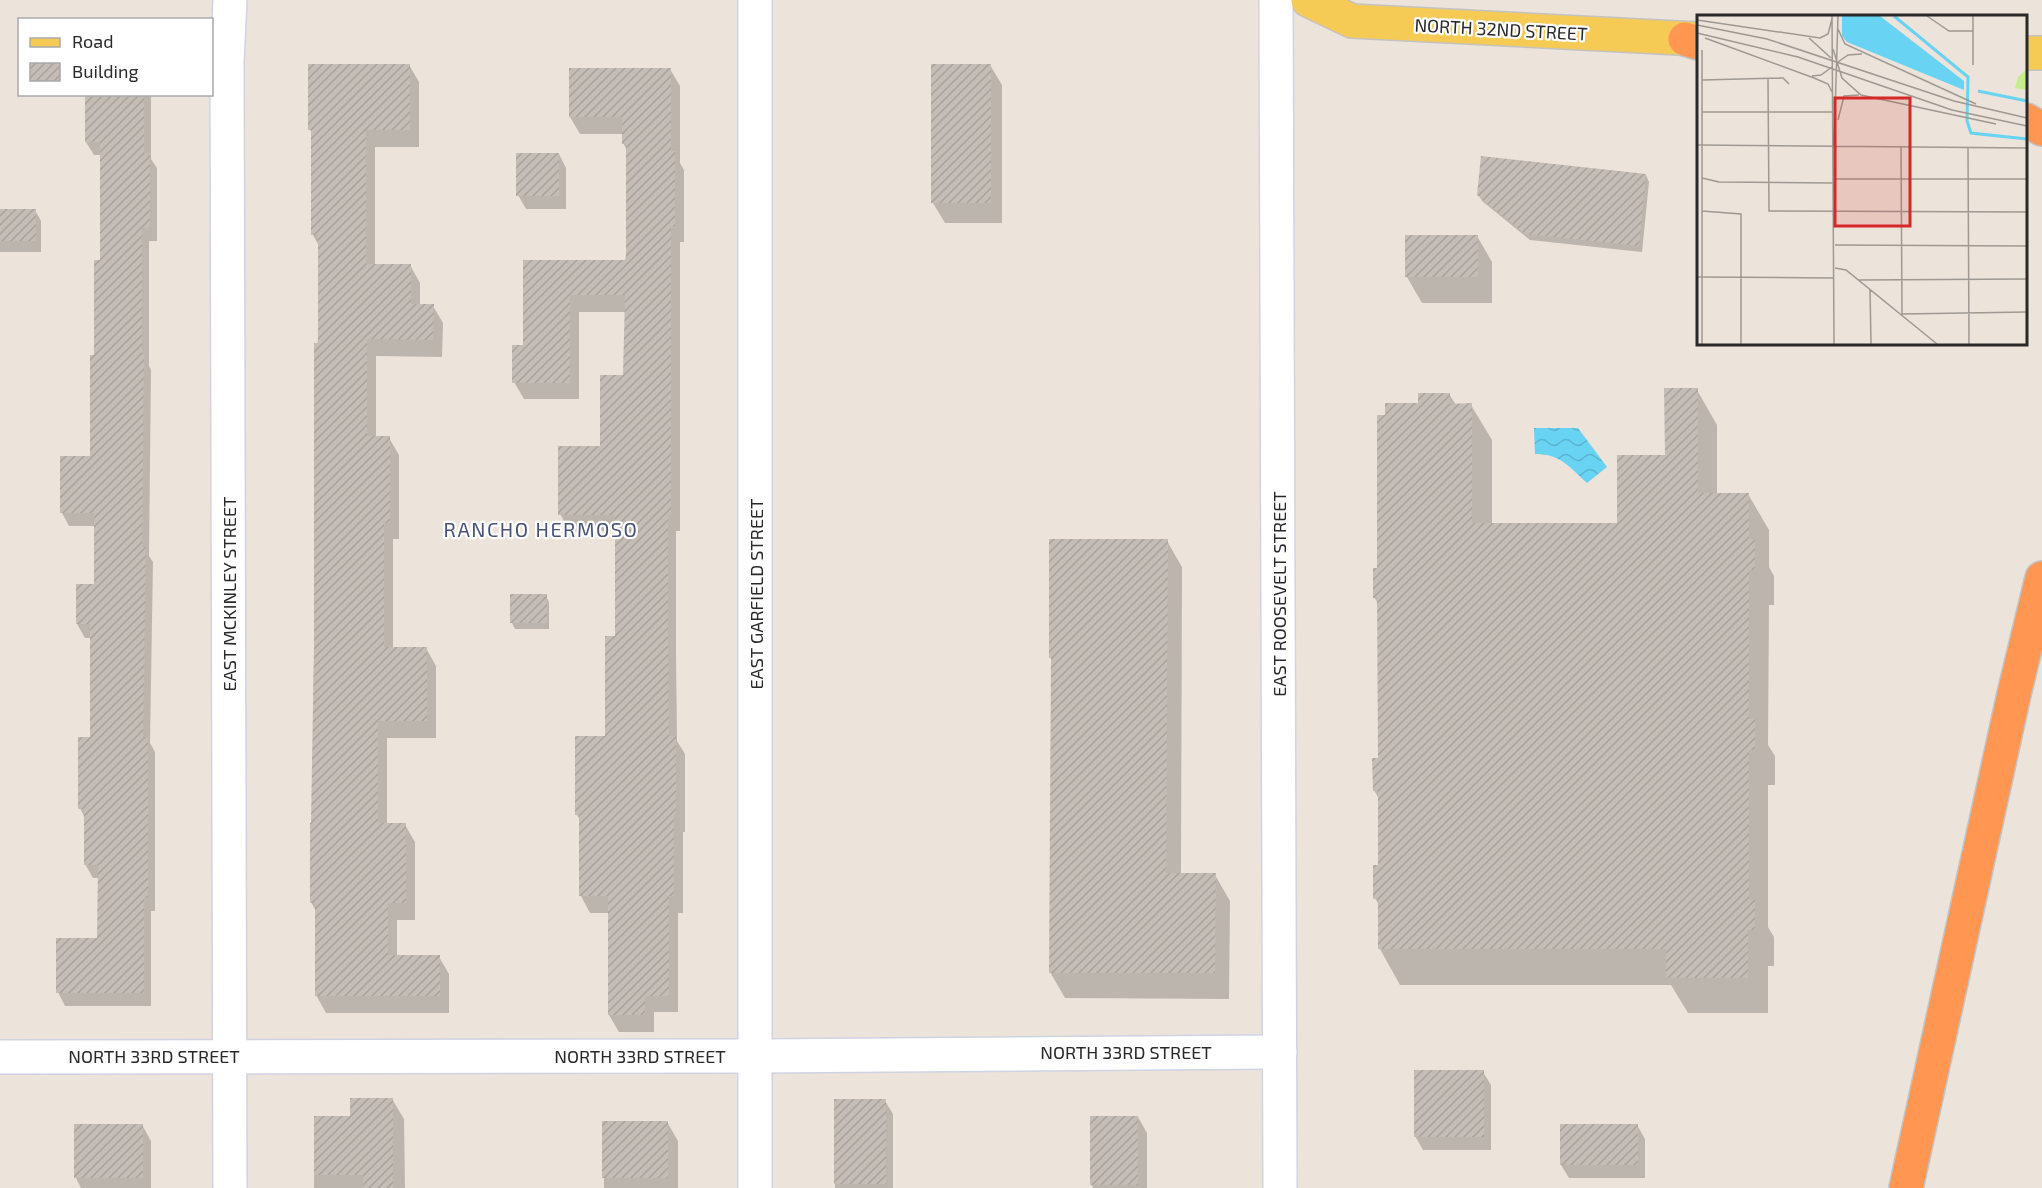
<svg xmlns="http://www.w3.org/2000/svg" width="2042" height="1188" viewBox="0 0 2042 1188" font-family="'Exo 2',sans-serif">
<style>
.water{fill:url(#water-waves)}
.shadow{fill:#0003}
.building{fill:url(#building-hatch)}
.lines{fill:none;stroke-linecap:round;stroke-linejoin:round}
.minor-casing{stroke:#cfd3e3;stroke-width:36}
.major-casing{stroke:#c3c3c3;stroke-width:36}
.highway-casing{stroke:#c3c3c3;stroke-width:36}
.minor{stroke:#fff;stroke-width:33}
.major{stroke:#f5ca55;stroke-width:33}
.highway{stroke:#ff9651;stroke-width:33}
.labels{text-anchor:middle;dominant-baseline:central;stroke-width:4.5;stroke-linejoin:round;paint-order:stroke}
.street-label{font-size:18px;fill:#292929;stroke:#fff}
.neighbourhood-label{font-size:20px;letter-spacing:1.5px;fill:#48537b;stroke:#fff}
.inset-river{fill:none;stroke:#68d3f3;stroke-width:3}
.inset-road{fill:none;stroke:#9e9993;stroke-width:1.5}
.view{fill:#d62828;fill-opacity:0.15;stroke:#d62828;stroke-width:3}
.inset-edge{fill:none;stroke:#292929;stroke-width:3}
</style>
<defs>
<pattern id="water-waves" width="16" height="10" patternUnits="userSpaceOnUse" patternTransform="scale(1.5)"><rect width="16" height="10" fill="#68d3f3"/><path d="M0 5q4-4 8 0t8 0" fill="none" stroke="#5ab5d0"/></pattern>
<pattern id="building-hatch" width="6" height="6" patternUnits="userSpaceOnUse" patternTransform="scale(1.5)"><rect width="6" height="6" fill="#c4bdb6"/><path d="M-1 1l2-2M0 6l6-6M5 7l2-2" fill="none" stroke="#a8a29c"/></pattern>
</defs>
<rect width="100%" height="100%" fill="#ece3da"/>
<!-- water -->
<path class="water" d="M 1534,428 L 1578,428 L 1607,467 L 1587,483 C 1571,468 1559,453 1535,454 Z"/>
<!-- shadow -->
<g class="shadow">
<path d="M 409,65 L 419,82 L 419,147 L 375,147 L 375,265 L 410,265 L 420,283 L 420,306 L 433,306 L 443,323 L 442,357 L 376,356 L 376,438 L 389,438 L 399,455 L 399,539 L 393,539 L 393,648 L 426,648 L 436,666 L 436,738 L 387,738 L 387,825 L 405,825 L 415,842 L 415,920 L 397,920 L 397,957 L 439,957 L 449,974 L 449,1013 L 326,1013 L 316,995 L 316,911 L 311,902 L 319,246 L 313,235 L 313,135 L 310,130 Z"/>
<path d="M 933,65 L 990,65 L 1002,85 L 1002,223 L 945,223 L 933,203 Z"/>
<path d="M 670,69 L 680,86 L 680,163 L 684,170 L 684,242 L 680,242 L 680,531 L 676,531 L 676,654 L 677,741 L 685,754 L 685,832 L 683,832 L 683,913 L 678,913 L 678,1012 L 654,1012 L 654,1032 L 619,1032 L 609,1015 L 609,913 L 590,913 L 581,896 L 581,822 L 577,815 L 577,737 L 606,737 L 617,638 L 617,531 L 570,531 L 560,514 L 601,447 L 625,376 L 626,312 L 579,312 L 579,399 L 524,399 L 514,382 L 524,346 L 524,261 L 626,261 L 627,256 L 627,150 L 623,143 L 623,134 L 580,134 L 570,117 Z"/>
<path d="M 86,94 L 151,94 L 151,159 L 157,168 L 157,241 L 149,241 L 149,366 L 151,370 L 149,556 L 153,562 L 150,743 L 155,752 L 155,911 L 151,911 L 151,1006 L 65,1006 L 58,992 L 98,940 L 99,878 L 93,878 L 85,864 L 85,818 L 80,808 L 91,739 L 91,638 L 85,638 L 77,624 L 77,586 L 95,586 L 95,526 L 69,526 L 62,513 L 91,457 L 102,261 L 102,155 L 94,155 L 86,142 Z"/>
<path d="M 559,154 L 566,168 L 566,209 L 526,209 L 518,195 Z"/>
<path d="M 1646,175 L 1649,182 L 1642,252 L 1530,240 L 1482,201 L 1478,194 Z"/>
<path d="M 0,210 L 35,210 L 41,221 L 41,252 L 0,252 Z"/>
<path d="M 1477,236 L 1492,262 L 1492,303 L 1422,303 L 1407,277 Z"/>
<path d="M 1697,390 L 1717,425 L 1717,494 L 1748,494 L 1769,530 L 1769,567 L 1774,576 L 1774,605 L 1769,605 L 1768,745 L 1775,756 L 1775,785 L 1768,785 L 1768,927 L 1774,937 L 1774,966 L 1768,966 L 1768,1013 L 1688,1013 L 1671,985 L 1400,985 L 1380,949 L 1380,907 L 1375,898 L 1380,866 L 1379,799 L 1374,790 L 1379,759 L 1379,605 L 1374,597 L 1379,569 L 1387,417 L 1449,394 L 1456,405 L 1471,405 L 1492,440 L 1492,524 L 1619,524 L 1666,457 Z"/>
<path d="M 1167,541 L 1182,567 L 1181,875 L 1215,875 L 1230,901 L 1229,999 L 1065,998 L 1050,972 L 1052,660 L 1050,657 Z"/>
<path d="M 546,596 L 549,602 L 549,629 L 515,629 L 512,623 Z"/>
<path d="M 1483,1072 L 1491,1085 L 1491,1150 L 1423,1150 L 1415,1136 Z"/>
<path d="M 392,1099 L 404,1119 L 405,1188 L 314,1188 L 315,1117 L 352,1117 Z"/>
<path d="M 835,1101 L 885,1101 L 893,1114 L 893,1188 L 835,1188 Z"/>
<path d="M 1138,1117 L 1147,1133 L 1147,1188 L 1093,1188 L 1092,1185 Z"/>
<path d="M 604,1122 L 667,1122 L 678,1141 L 678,1188 L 604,1188 Z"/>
<path d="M 76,1125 L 142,1125 L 151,1141 L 151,1188 L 81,1188 L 76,1178 Z"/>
<path d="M 1637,1125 L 1645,1139 L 1645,1178 L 1569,1178 L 1561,1165 Z"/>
</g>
<!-- building -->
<g class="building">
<path d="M 308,64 L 410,64 L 410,130 L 366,130 L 366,264 L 411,264 L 411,304 L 434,304 L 433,340 L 367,339 L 367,436 L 390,436 L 390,523 L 384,523 L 384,647 L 427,647 L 427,721 L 378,721 L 378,823 L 406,823 L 406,903 L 388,903 L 388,955 L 440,955 L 440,996 L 315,996 L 315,903 L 310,903 L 310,823 L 311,823 L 314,647 L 314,343 L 318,343 L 318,235 L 311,235 L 311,130 L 308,130 Z"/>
<rect x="931" y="64" width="60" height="139"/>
<path d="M 569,68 L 671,68 L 671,151 L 675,151 L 675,226 L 671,226 L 671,515 L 668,515 L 668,636 L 669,736 L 676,736 L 676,815 L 674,815 L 674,896 L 669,896 L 669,996 L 645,996 L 645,1015 L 608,1015 L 608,896 L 579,896 L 579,815 L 575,815 L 575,736 L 605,736 L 605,636 L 615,636 L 615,515 L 558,515 L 558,446 L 600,446 L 600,375 L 623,375 L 625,295 L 570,295 L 570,383 L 512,383 L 512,345 L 523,345 L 523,260 L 625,260 L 626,256 L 626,144 L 622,144 L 622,117 L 569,117 Z"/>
<path d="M 85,94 L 144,94 L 144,153 L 150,153 L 150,228 L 142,228 L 142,355 L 144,355 L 142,547 L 146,547 L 143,737 L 148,737 L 148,898 L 144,898 L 144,993 L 56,993 L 56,938 L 97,938 L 98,865 L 84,865 L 84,809 L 78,809 L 78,737 L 90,737 L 90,624 L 76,624 L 76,584 L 94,584 L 94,513 L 60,513 L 60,456 L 90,456 L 90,355 L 94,355 L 94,260 L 100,260 L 100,142 L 85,142 Z"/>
<rect x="516" y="153" width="43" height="43"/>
<path d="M 1481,156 L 1646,174 L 1639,246 L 1525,234 L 1477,195 Z"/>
<rect x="0" y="209" width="36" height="32"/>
<rect x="1405" y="235" width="73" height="42"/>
<path d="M 1664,388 L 1698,388 L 1698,493 L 1749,493 L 1749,539 L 1755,539 L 1755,570 L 1749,570 L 1749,719 L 1755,719 L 1755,750 L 1749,750 L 1749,900 L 1755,900 L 1755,930 L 1748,930 L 1748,978 L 1666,978 L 1666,949 L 1378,949 L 1378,899 L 1373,899 L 1373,865 L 1378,865 L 1378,791 L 1373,791 L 1372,758 L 1378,758 L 1377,598 L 1373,598 L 1373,568 L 1377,568 L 1377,415 L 1385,415 L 1385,403 L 1418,403 L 1418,393 L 1450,393 L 1450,404 L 1472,403 L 1472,523 L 1617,523 L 1617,455 L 1665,455 Z"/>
<path d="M 1049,539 L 1168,539 L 1166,873 L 1216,873 L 1215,973 L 1049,973 L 1051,658 L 1049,658 Z"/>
<rect x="510" y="594" width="37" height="29"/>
<rect x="1414" y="1070" width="70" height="67"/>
<path d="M 350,1098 L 393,1098 L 393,1188 L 363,1188 L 363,1175 L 314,1175 L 314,1116 L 350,1116 Z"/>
<rect x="834" y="1099" width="52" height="85"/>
<rect x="1090" y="1116" width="48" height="69"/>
<rect x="602" y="1121" width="66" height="57"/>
<rect x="74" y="1124" width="69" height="54"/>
<rect x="1560" y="1124" width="78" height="41"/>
</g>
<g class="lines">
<!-- minor casing -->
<g class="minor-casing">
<g id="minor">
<path d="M 230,0 L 227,62 L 230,1188"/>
<path d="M 1276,0 L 1280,1188"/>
<path d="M 0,1057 L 757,1056 L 1280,1052"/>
<path d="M 755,1188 L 755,0"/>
</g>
</g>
<!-- major casing -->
<g class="major-casing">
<g id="major">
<path d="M 1308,0 L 1352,21 L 1698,39"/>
<path d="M 2026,53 L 2042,53"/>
</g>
</g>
<!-- highway casing -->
<g class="highway-casing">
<g id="highway">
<path d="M 1685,39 L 1698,43"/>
<path d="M 2026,120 L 2042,129"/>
<path d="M 1906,1188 L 2014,694 L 2042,578"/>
</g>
</g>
<!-- minor -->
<use href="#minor" class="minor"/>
<!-- major -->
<use href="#major" class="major"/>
<!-- highway -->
<use href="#highway" class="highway"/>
</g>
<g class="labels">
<!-- street labels -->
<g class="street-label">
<text transform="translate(1501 29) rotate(3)">NORTH 32ND STREET</text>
<text transform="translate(229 594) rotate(-90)">EAST MCKINLEY STREET</text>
<text transform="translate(756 594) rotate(-90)">EAST GARFIELD STREET</text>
<text transform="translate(1279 594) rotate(-90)">EAST ROOSEVELT STREET</text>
<text x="1126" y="1052">NORTH 33RD STREET</text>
<text x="154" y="1056">NORTH 33RD STREET</text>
<text x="640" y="1056">NORTH 33RD STREET</text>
</g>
<!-- neighbourhood labels -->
<g class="neighbourhood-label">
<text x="541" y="529">RANCHO HERMOSO</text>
</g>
</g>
<!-- overview -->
<g transform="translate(1697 15)">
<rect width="330" height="330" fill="#ece3da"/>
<path d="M 330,54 L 330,75 L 318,73 L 321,62 Z" fill="#c8ed8f"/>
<path d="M 145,1 L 183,1 L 267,66 L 267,75 L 150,27 L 145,21 Z" fill="#68d3f3"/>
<path class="inset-river" d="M 197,1 L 271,62 L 270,106 L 274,118 L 330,124M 281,76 L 330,86"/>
<path class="inset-road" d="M 135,1 L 137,329M 230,1 L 252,16 L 276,16M 276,1 L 276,50M 0,5 L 123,23 L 131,19 L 135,4M 0,10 L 70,24 L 257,86 L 330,103M 141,14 L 148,29 L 279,89M 0,18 L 101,42 L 255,95 L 330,111M 8,23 L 117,63 L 131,69 L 135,77M 112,23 L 134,43M 136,34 L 145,63 L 164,80 L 299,109M 5,35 L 5,329M 141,47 L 151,40 L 165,39M 115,61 L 124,60 L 135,52M 71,64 L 72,196 L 330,197M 5,65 L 86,63 L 92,69M 5,97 L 135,97M 141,105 L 147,81 L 162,80M 0,130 L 330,133M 137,131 L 141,1M 204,131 L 205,299 L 330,297M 271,133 L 272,329M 5,163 L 22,167 L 137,168M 137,164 L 330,164M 5,196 L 44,199 L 44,329M 138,230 L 330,231M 138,253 L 149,255 L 240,329M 0,262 L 136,263M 161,265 L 330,264M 173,274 L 174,329"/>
<path class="view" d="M 138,83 L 213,83 L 213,211 L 138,211 Z"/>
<rect width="330" height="330" class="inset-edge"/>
</g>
<!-- legend -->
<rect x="18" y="18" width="195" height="78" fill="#ffffff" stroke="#a9a9a9" stroke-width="1.5"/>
<rect x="30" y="38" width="30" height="9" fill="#f5ca55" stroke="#a9a9a9" stroke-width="1.5"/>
<text x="72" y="48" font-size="18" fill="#292929">Road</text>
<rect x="30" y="63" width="30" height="18" fill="url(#building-hatch)" stroke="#a9a9a9" stroke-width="1.5"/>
<text x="72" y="78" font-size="18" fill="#292929">Building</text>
</svg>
